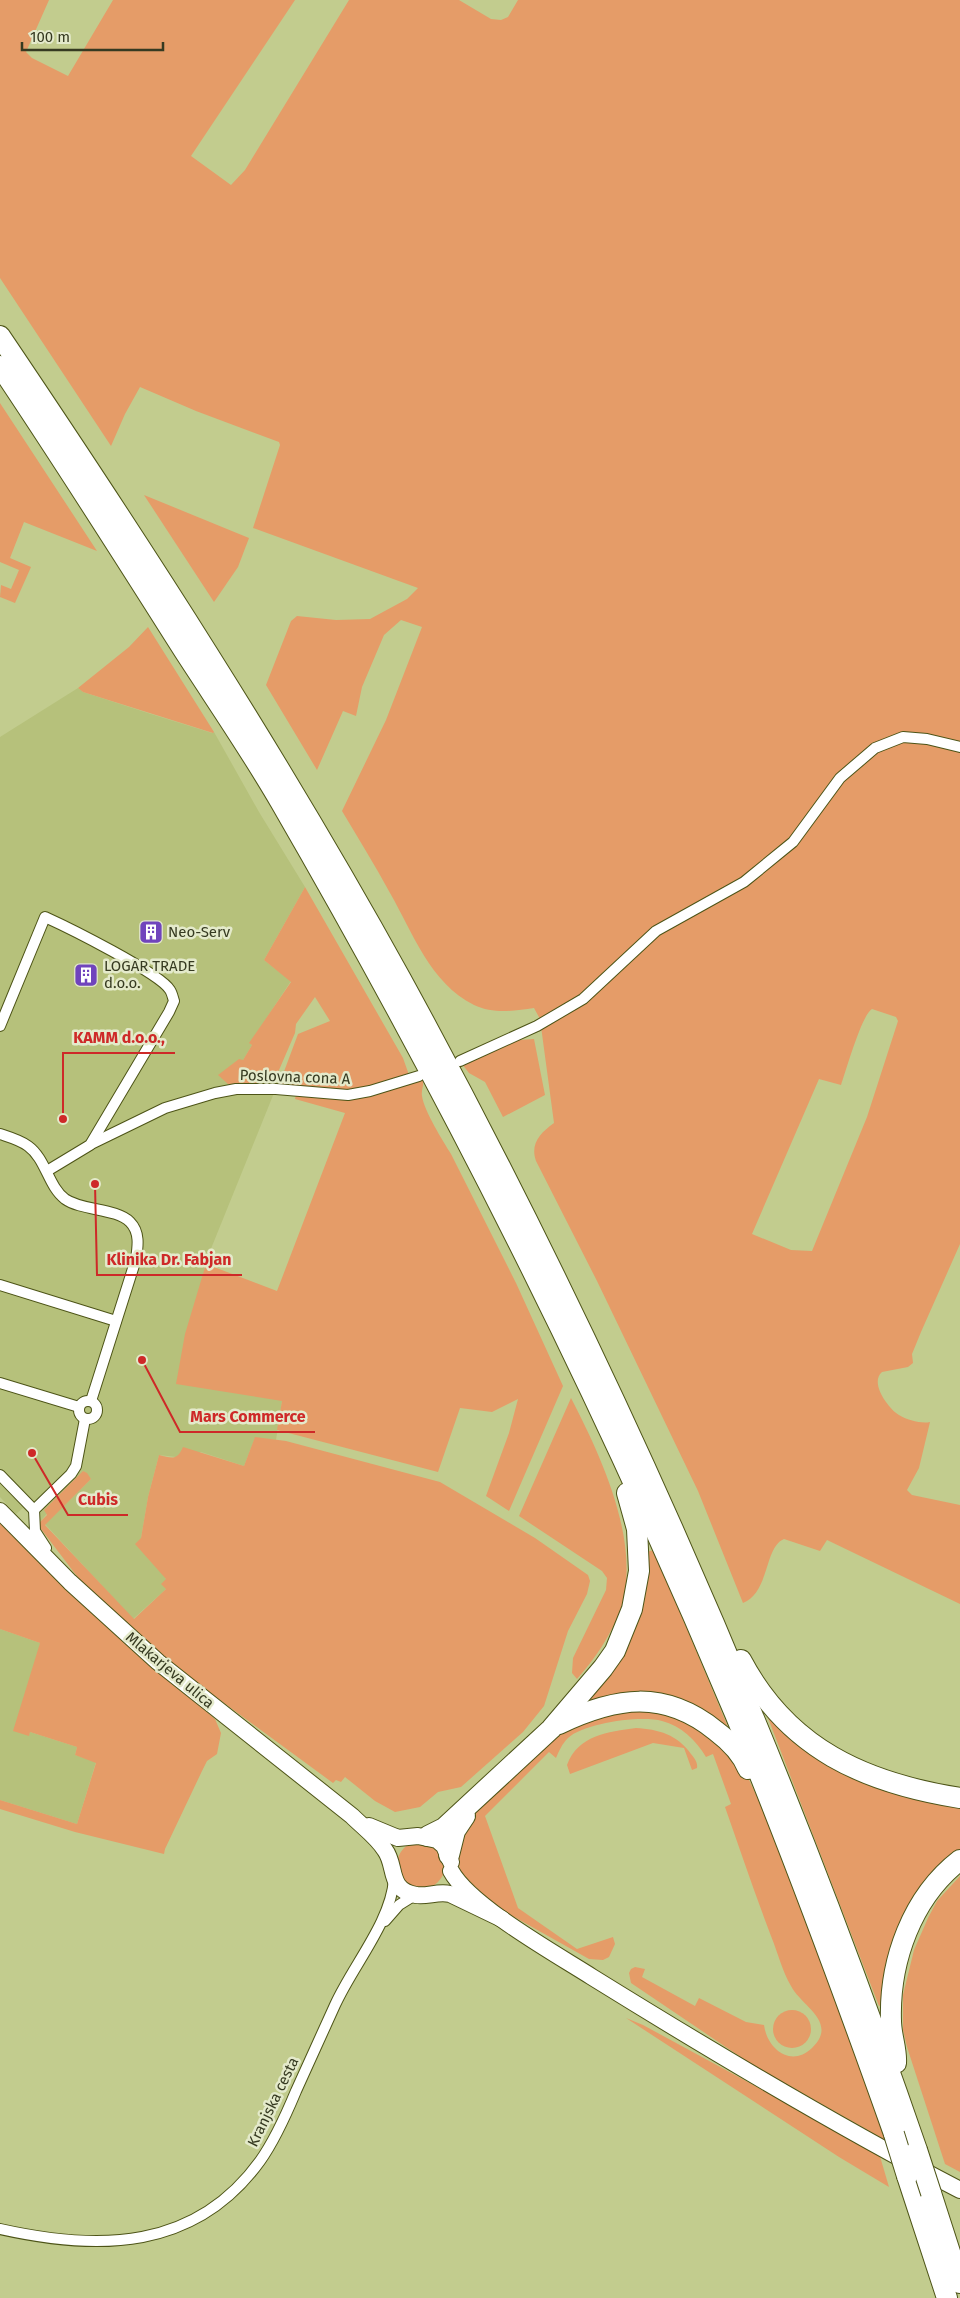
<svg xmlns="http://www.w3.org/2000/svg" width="960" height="2298" viewBox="0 0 960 2298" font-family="'Fira Sans',sans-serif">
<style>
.built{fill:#b6c17b}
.green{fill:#e59c68;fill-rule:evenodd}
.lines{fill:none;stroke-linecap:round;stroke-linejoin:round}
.street-casing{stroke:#4d5417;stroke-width:12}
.primary-casing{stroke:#4d5417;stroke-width:18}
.highway-casing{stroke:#4d5417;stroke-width:22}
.street{stroke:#fff;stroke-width:10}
.primary{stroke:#fff;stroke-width:16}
.highway{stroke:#fff;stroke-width:20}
.highway-bridge-casing{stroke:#4d5417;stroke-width:22;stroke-linecap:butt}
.highway-bridge{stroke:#fff;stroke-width:20}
.labels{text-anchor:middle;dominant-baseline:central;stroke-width:5;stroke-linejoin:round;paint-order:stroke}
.poi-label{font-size:15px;fill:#363a21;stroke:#e4eacb;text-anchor:start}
.street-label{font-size:15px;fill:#363a21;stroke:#e4eacb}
.leader{fill:none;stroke:#ce2928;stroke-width:2}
.callout-dot{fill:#ce2928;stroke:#e4eacb;stroke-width:2}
.callout-label{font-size:16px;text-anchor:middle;font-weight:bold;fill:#ce2928;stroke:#e4eacb;stroke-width:5;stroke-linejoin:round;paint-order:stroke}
</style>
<rect width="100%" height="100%" fill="#c2cc8e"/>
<!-- built -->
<g class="built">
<path d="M 78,688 L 83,692 L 151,714 L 212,733 L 214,732 L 259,812 L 305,887 L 264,960 L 291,981 L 250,1043 L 252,1045 L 229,1084 L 273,1084 L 274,1093 L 206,1261 L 203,1277 L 282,1401 L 276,1440 L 255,1438 L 244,1466 L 201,1452 L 176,1457 L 159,1455 L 148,1497 L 141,1538 L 166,1579 L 166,1589 L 133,1619 L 45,1524 L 91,1479 L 83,1471 L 39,1523 L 23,1508 L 16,1514 L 0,1497 L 0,737 Z"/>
<path d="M 0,1629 L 40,1643 L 29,1735 L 30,1732 L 77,1747 L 75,1755 L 96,1762 L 77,1824 L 0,1800 Z"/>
</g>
<!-- green -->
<g class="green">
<path d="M 0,0 L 49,0 L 26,52 L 32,58 L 68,76 L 113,0 L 295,0 L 191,156 L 231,185 L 245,170 L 349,0 L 459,0 L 491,19 L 501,20 L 508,17 L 518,0 L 960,0 L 960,1244 L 921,1332 L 912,1354 L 913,1363 L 908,1367 L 882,1372 C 869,1383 889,1409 899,1415 C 907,1420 922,1424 930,1422 L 919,1468 L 907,1490 L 912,1495 L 960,1505 L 960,1604 L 827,1540 L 820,1551 L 784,1539 C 764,1547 770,1592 743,1603 L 698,1491 L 597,1281 L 536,1161 C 530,1144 540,1133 554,1123 L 540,1019 L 534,1008 C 514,1011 493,1014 474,1005 C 430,983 413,933 390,893 C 375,865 358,838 342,811 L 386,720 L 422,627 L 401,620 L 384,635 L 362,687 L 356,716 L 343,711 L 317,770 L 266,685 L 291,621 L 297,616 L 336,620 L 370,619 L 407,599 L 418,588 L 253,528 L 280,445 L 279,442 L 196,411 L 140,387 L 125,414 L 111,446 L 0,278 ZM 872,1009 L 896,1017 L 898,1021 L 867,1117 L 812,1251 L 791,1250 L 752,1234 L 819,1079 L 841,1085 C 846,1071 862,1014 872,1009 Z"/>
<path d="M 0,403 L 97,551 L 24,522 L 10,558 L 31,567 L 15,603 L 0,597 L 1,585 L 11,589 L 19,570 L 0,562 Z"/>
<path d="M 144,495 L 249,538 L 238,567 L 214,602 Z"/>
<path d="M 148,627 L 214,732 L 213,733 L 83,692 L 78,688 L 129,647 Z"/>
<path d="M 305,887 L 403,1058 L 409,1075 L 356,1090 L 279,1085 L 298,1034 L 330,1021 L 315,997 L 296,1024 L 295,1033 L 273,1084 L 228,1084 L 218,1075 L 239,1059 L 243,1060 L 252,1045 L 249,1043 L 291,982 L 264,960 Z"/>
<path d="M 534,1039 L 545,1095 L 503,1117 L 485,1082 L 469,1073 L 462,1064 L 519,1040 Z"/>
<path d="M 419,1080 L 423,1080 C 424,1086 421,1091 422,1096 C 424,1111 443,1141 451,1154 L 516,1283 L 563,1386 L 509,1511 L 486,1496 L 509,1433 L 518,1399 L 492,1412 L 460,1408 L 438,1472 L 277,1430 L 282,1401 L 176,1384 L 185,1334 L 206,1264 L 277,1291 L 345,1113 L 295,1099 L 296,1095 L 352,1099 L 373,1096 Z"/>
<path d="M 571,1398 C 601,1456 643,1545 620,1611 C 611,1635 594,1660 577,1679 L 572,1673 L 573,1658 L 606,1590 L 607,1578 L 602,1571 L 519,1516 Z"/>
<path d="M 255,1437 L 286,1441 L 440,1482 L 535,1538 L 588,1575 L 590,1581 L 587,1594 L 568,1631 L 544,1706 L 523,1732 L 461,1787 L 438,1792 L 420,1807 L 395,1812 L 375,1801 L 345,1777 L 341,1782 L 336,1780 L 333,1783 L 164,1659 L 89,1592 L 41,1529 L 39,1523 L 47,1515 L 44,1510 L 83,1471 L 87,1473 L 91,1479 L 45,1525 L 134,1619 L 166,1589 L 161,1584 L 166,1579 L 135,1544 L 141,1538 L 148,1497 L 159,1455 C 172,1458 177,1461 183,1447 L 244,1466 Z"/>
<path d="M 0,1522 L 138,1652 L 215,1719 L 221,1733 L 217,1754 L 207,1761 L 202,1771 L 165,1849 L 164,1854 L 75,1832 L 0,1809 L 0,1800 L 77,1824 L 96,1763 L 75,1755 L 77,1747 L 30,1732 L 29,1736 L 13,1731 L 40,1643 L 0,1629 Z"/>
<path d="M 654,1550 L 730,1732 L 707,1715 L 575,1707 L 591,1689 L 646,1552 Z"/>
<path d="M 763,1705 L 792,1732 L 960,1801 L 960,1851 L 943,1866 L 886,2003 L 879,2006 Z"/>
<path d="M 608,1708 L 681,1712 L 741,1763 L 760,1803 L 838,2006 L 885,2140 L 751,2064 L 631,1983 L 629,1973 L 631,1969 L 635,1967 L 645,1969 L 642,1977 L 695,2006 L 699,1998 L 746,2022 L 764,2025 C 767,2049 791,2068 812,2048 C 839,2022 801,2006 791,1986 C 782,1971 778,1953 771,1936 C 755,1894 740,1850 725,1807 L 731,1804 L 713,1754 L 706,1757 C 696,1740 681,1726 662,1721 C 641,1715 584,1723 568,1738 C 562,1744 559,1751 556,1758 L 549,1752 L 485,1816 L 518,1908 L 577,1949 L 613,1937 L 615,1944 L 609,1957 L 603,1960 L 589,1959 L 491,1904 L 462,1878 L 455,1847 L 469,1820 L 492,1795 L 562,1730 Z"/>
<path d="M 636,1728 C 658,1729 678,1735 691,1754 C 695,1759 698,1763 697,1768 L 692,1770 L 684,1748 L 653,1743 L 570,1774 L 567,1765 C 578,1735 608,1732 636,1728 Z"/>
<circle cx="421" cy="1865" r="24"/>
<path d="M 960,1876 L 960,2172 L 945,2164 L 907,2047 L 903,2030 L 903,1995 L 914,1950 L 928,1918 L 937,1901 Z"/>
<circle cx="792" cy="2029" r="19"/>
<path d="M 626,2018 L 643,2025 L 879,2153 L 889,2187 L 839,2157 Z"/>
</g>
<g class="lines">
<!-- street casing -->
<g class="street-casing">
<g id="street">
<path d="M 0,1026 L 45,917 C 67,927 160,973 170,990 C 172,993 173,998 174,1001 L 169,1012 L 90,1145 L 47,1171"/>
<path d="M 460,1061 L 537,1026 L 583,999 L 656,931 L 744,882 L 793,842 L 840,778 L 875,748 L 903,737 L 927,739 L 960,747"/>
<path d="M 0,1134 C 9,1137 20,1140 28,1146 C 46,1159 48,1186 65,1199 C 82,1211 116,1208 130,1222 C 140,1232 138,1246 136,1259 L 91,1401"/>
<path d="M 91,1144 L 165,1108 L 215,1093 L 236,1089 L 276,1089 L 348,1095 L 370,1091 L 419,1076"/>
<path d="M 0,1285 L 116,1321"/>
<path d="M 0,1383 L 79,1407"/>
<circle cx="88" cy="1410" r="9"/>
<path d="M 0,1475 L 34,1510"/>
<path d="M 46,1548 L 35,1531 L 34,1510 L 71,1474 L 76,1466 L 85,1419"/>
<path d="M 385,1921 L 399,1905 L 415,1895"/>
<path d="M 0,2229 C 98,2251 195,2251 260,2161 C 275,2140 286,2115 296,2091 C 309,2062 322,2034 335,2005 C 353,1965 391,1922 394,1879"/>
</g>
</g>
<!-- primary casing -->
<g class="primary-casing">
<g id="primary">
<path d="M 0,1511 L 70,1582 L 158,1662 L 352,1816 C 363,1827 377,1837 385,1850 C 397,1866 387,1890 416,1895 C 427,1897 438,1891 450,1894 L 502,1919"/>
<path d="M 369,1826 L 398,1838 L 418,1836 L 437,1840 L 444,1846 L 451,1862"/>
<path d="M 451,1871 C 470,1906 556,1954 592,1977 C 713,2052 835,2125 960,2190"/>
</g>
</g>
<!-- highway casing -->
<g class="highway-casing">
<g id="highway">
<path d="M 0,336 C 141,545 279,758 401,979 C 606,1354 778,1746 917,2150"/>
<path d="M 0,366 C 63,460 124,556 184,651 C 217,702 251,751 281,803 C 451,1097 604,1401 735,1714 C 792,1852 844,1993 894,2134"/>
<path d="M 741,1660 C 788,1749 865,1783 960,1798"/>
<path d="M 559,1724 C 616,1697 664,1689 716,1731 C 728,1740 742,1754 748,1769"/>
<path d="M 428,1836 L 444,1828 L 551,1729 L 603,1668 L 615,1651 L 632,1609 L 639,1571 L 637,1529 L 627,1493"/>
<path d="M 449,1855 L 455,1831 L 465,1816"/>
<path d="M 896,2063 C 897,2049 891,2035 891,2021 C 889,1961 912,1897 960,1860"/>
<path d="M 907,2176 L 947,2298"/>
<path d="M 931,2193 L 960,2283"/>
</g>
</g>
<!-- street -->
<use href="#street" class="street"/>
<!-- primary -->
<use href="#primary" class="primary"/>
<!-- highway -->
<use href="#highway" class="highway"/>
<!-- highway-bridge casing -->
<g class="highway-bridge-casing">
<g id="highway-bridge">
<path d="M 894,2134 L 907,2176"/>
<path d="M 917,2150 L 931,2193"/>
</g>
</g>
<!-- highway-bridge -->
<use href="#highway-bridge" class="highway-bridge"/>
</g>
<!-- icons -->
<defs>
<g id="building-square" transform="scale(1.25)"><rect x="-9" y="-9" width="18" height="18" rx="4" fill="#7044bd" stroke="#e4eacb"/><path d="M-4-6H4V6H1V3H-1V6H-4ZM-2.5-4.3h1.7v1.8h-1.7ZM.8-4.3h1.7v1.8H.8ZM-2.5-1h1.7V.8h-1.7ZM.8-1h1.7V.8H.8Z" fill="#fff"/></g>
</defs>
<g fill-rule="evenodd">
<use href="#building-square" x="151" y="932"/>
<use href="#building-square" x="86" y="975"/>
</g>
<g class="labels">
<!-- poi labels -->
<g class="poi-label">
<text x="168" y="932">Neo-Serv</text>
<text x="104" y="966">LOGAR TRADE<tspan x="104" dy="17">d.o.o.</tspan></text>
</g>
<!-- street labels -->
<g class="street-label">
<text transform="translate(295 1077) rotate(2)">Poslovna cona A</text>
<text transform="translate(170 1670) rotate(40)">Mlakarjeva ulica</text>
<text transform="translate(273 2102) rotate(-64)">Kranjska cesta</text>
</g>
</g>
<!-- callouts -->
<path class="leader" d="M63 1119L63 1053H175M95 1184L97 1275H242M142 1360L180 1432H315M32 1453L68 1515H128"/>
<g class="callout-dot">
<circle cx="63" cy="1119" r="5"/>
<circle cx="95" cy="1184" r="5"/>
<circle cx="142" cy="1360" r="5"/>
<circle cx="32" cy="1453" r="5"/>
</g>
<g class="callout-label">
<text x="119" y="1043">KAMM d.o.o.,</text>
<text x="169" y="1265">Klinika Dr. Fabjan</text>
<text x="248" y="1422">Mars Commerce</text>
<text x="98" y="1505">Cubis</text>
</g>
<!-- scale -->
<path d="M22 42v8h141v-8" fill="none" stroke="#363a21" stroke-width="2.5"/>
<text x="30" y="42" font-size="15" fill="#363a21" stroke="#e4eacb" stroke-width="4" paint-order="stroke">100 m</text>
</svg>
